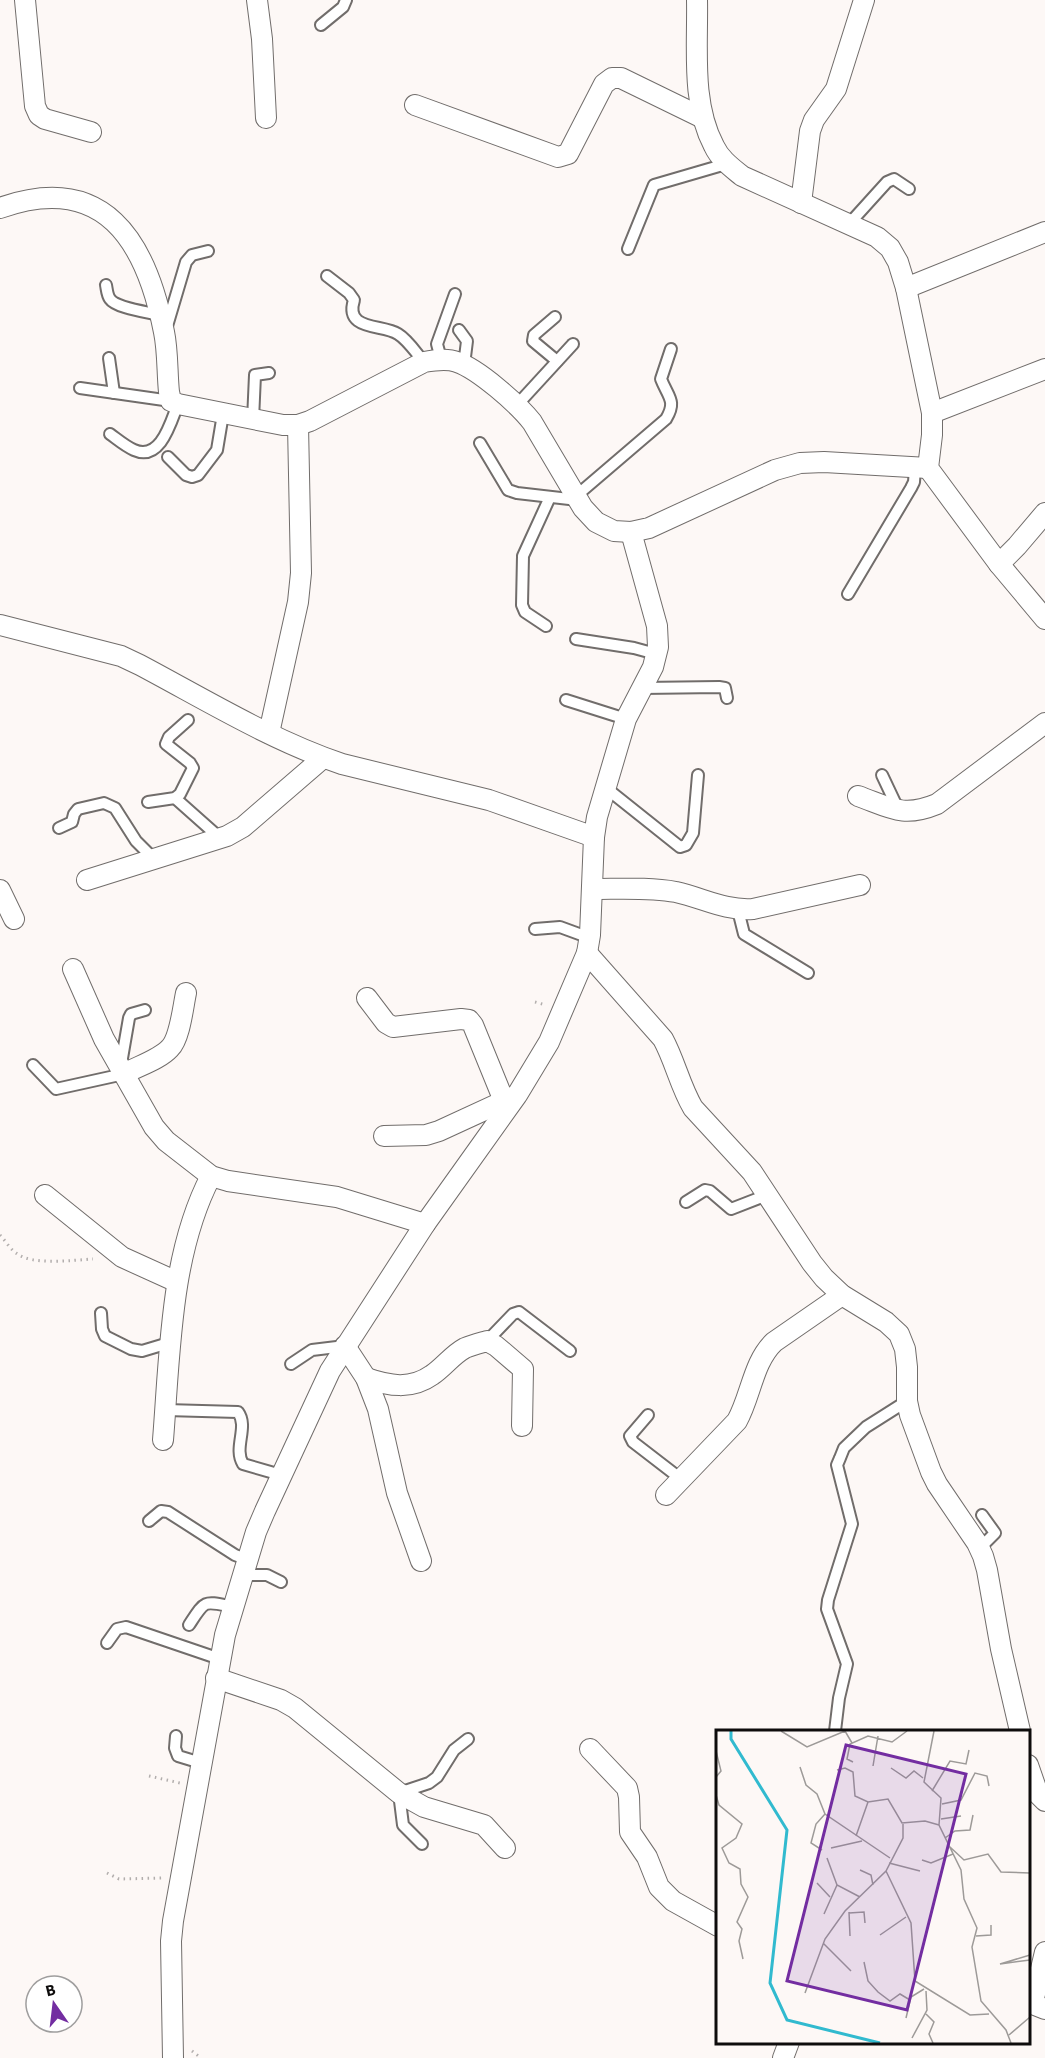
<svg xmlns="http://www.w3.org/2000/svg" width="1045" height="2058" viewBox="0 0 1045 2058" font-family="'Source Sans 3',sans-serif">
<style>
.lines{fill:none;stroke-linecap:round;stroke-linejoin:round}
.service-casing{stroke:#716d6b;stroke-width:14}
.minor-casing{stroke:#716d6b;stroke-width:22}
.path{stroke:#b2aead;stroke-width:3;stroke-dasharray:1.5 4.5;stroke-linecap:butt}
.service{stroke:#fff;stroke-width:10}
.minor{stroke:#fff;stroke-width:20}
.inset-river{fill:none;stroke:#31bacf;stroke-width:3}
.inset-road{fill:none;stroke:#9d9a98;stroke-width:1.5}
.view{fill:#732da1;fill-opacity:0.15;stroke:#732da1;stroke-width:3}
.inset-edge{fill:none;stroke:#0e0c0c;stroke-width:3}
</style>
<rect width="100%" height="100%" fill="#fdf8f6"/>
<g class="lines">
<!-- service casing -->
<g class="service-casing">
<g id="service">
<path d="M 321,25 L 343,7 L 346,0"/>
<path d="M 849,224 L 887,182 L 894,179 L 909,189"/>
<path d="M 628,249 L 654,185 L 726,164"/>
<path d="M 327,276 L 349,293 L 354,300 C 344,331 382,324 398,334 C 408,340 416,353 424,362"/>
<path d="M 106,285 C 107,290 107,295 110,299 C 116,308 148,312 159,315"/>
<path d="M 555,317 L 534,335 L 533,341 L 557,361"/>
<path d="M 167,326 L 186,262 L 192,255 L 208,251"/>
<path d="M 459,330 L 467,341 L 464,365"/>
<path d="M 109,358 L 114,393"/>
<path d="M 441,359 L 437,344 L 455,294"/>
<path d="M 80,388 L 171,401"/>
<path d="M 517,405 L 573,344"/>
<path d="M 253,420 L 255,375 L 269,373"/>
<path d="M 110,434 C 117,439 125,446 134,450 C 161,462 171,421 178,404"/>
<path d="M 480,443 L 508,490 L 517,493 L 578,500"/>
<path d="M 168,457 L 186,475 L 192,477 L 198,475 L 217,450 L 223,414"/>
<path d="M 576,496 L 666,419 C 677,401 668,397 661,379 L 671,349"/>
<path d="M 848,594 L 911,488 L 914,482 L 915,468"/>
<path d="M 546,626 L 525,612 L 522,605 L 523,556 L 550,497"/>
<path d="M 576,639 L 634,648 L 656,654"/>
<path d="M 642,688 L 719,687 L 725,688 L 727,698"/>
<path d="M 566,700 L 626,719"/>
<path d="M 882,775 L 899,811"/>
<path d="M 606,788 L 680,847 L 686,845 L 693,833 L 698,775"/>
<path d="M 175,798 L 220,838"/>
<path d="M 148,802 L 175,798 L 180,794 L 193,768 L 190,763 L 166,744 L 169,737 L 188,720"/>
<path d="M 59,828 L 72,822 L 74,814 L 78,809 L 104,803 L 115,808 L 136,841 L 154,859"/>
<path d="M 738,910 L 744,934 L 808,973"/>
<path d="M 535,929 L 560,927 L 590,938"/>
<path d="M 121,1064 L 129,1018 L 131,1014 L 145,1010"/>
<path d="M 33,1065 L 56,1089 L 124,1074"/>
<path d="M 686,1202 L 705,1190 L 710,1191 L 731,1209 L 767,1195"/>
<path d="M 101,1313 L 102,1329 L 105,1336 L 131,1349 L 142,1351 L 172,1342"/>
<path d="M 487,1341 L 513,1314 L 519,1312 L 570,1351"/>
<path d="M 291,1364 L 312,1350 L 345,1346"/>
<path d="M 166,1410 L 238,1412 C 249,1427 233,1448 243,1464 L 281,1475"/>
<path d="M 648,1415 L 630,1436 L 633,1442 L 681,1479"/>
<path d="M 149,1521 L 161,1511 L 168,1512 L 235,1555 L 248,1560"/>
<path d="M 980,1548 L 995,1533 L 982,1515"/>
<path d="M 243,1575 L 267,1575 L 281,1582"/>
<path d="M 189,1625 C 206,1599 203,1601 234,1607"/>
<path d="M 107,1643 L 117,1629 L 126,1627 L 220,1659"/>
<path d="M 835,1731 L 839,1698 L 847,1664 L 827,1609 L 828,1600 L 852,1524 L 837,1465 L 840,1458 L 844,1448 L 866,1427 L 907,1401"/>
<path d="M 176,1736 L 175,1748 L 178,1756 L 201,1763"/>
<path d="M 422,1844 L 403,1825 L 399,1793 L 429,1783 L 437,1777 L 454,1750 L 468,1739"/>
</g>
</g>
<!-- minor casing -->
<g class="minor-casing">
<g id="minor">
<path d="M 25,0 L 35,106 L 39,115 L 45,119 L 91,132"/>
<path d="M 257,0 L 262,39 L 266,118"/>
<path d="M 697,0 C 698,47 691,103 714,146 C 720,159 731,167 742,176 L 877,237 L 890,248 L 898,262 L 906,288 L 932,413 L 932,435 L 928,468 L 999,564 L 1045,619"/>
<path d="M 415,105 L 558,157 L 568,154 L 604,84 L 612,78 L 621,78 L 703,118"/>
<path d="M 801,203 L 810,131 L 814,120 L 836,89 L 864,0"/>
<path d="M 0,208 C 104,171 146,241 164,332 C 168,351 167,373 169,392 L 171,401 L 178,404 L 283,425 L 298,425 L 310,421 L 424,362 C 435,360 447,358 457,362 C 478,369 518,404 532,422 L 583,508 L 596,522 L 614,531 L 631,532 L 649,528 L 775,470 L 800,463 L 824,462 L 928,468"/>
<path d="M 906,288 L 1045,232"/>
<path d="M 932,413 L 1045,369"/>
<path d="M 999,564 L 1017,546 L 1045,513"/>
<path d="M 0,625 L 121,656 L 140,665 C 206,700 271,740 342,764 L 489,800 L 594,837"/>
<path d="M 269,733 L 298,602 L 301,573 L 298,425"/>
<path d="M 858,796 C 891,808 903,818 937,804 L 1045,723"/>
<path d="M 87,880 L 227,836 L 243,827 L 323,758"/>
<path d="M 592,889 C 620,889 649,887 676,892 C 703,898 725,911 753,909 L 860,885"/>
<path d="M 0,890 L 14,919"/>
<path d="M 587,953 L 663,1039 C 675,1061 680,1086 693,1108 L 752,1172 L 812,1263 L 824,1278 L 842,1295 L 886,1322 L 899,1334 L 905,1349 L 907,1367 L 907,1401 L 910,1415 L 931,1472 L 937,1484 L 977,1543 L 983,1556 L 987,1570 L 1001,1649 L 1020,1731"/>
<path d="M 73,969 L 104,1039 L 154,1127 L 166,1141 L 211,1176 L 228,1181 L 337,1197 L 425,1224"/>
<path d="M 367,998 L 386,1023 L 393,1027 L 461,1019 L 469,1020 L 473,1025 L 504,1101"/>
<path d="M 124,1074 C 138,1066 159,1060 170,1048 C 180,1038 183,1007 186,993"/>
<path d="M 384,1136 L 426,1135 L 439,1131 L 515,1096"/>
<path d="M 45,1195 L 122,1257 L 177,1282"/>
<path d="M 345,1346 L 366,1378 L 378,1409 L 397,1493 L 421,1561"/>
<path d="M 366,1378 C 389,1386 411,1390 432,1375 C 444,1367 452,1355 465,1348 C 472,1345 480,1343 487,1341 L 496,1346 L 523,1369 L 522,1426"/>
<path d="M 163,1440 C 170,1354 170,1254 211,1176"/>
<path d="M 666,1495 L 737,1421 C 751,1396 753,1362 774,1342 L 842,1295"/>
<path d="M 216,1678 L 281,1700 L 295,1708 L 399,1793 L 424,1807 L 484,1825 L 505,1848"/>
<path d="M 590,1749 L 627,1788 L 629,1797 L 630,1832 L 647,1857 L 659,1887 L 673,1901 L 718,1926"/>
<path d="M 1028,1765 L 1038,1794 L 1045,1801"/>
<path d="M 1045,1952 L 1034,1998 L 1035,2005 L 1045,2009"/>
<path d="M 173,2058 L 171,1941 L 173,1921 L 225,1635 L 256,1532 L 265,1511 L 330,1371 L 425,1224 L 517,1095 L 549,1042 L 587,953 L 590,935 L 594,837 L 597,817 L 626,719 L 653,667 L 658,647 L 657,626 L 631,532"/>
<path d="M 783,2058 L 789,2042"/>
</g>
</g>
<!-- path -->
<g class="path">
<path d="M 535,1002 L 546,1005"/>
<path d="M 0,1235 C 5,1240 10,1249 16,1253 C 32,1266 73,1260 93,1259"/>
<path d="M 149,1776 L 180,1783"/>
<path d="M 107,1873 L 119,1879 L 164,1878"/>
<path d="M 192,2051 L 201,2058"/>
</g>
<!-- service -->
<use href="#service" class="service"/>
<!-- minor -->
<use href="#minor" class="minor"/>
</g>
<!-- overview -->
<g transform="translate(716 1730)">
<rect width="314" height="314" fill="#fdf8f6"/>
<path class="inset-river" d="M 15,1 L 15,9 L 71,100 L 54,253 L 71,290 L 164,313"/>
<path class="inset-road" d="M 65,1 L 91,17 L 129,1 L 136,13M 218,1 L 208,52 L 225,68 L 223,95 L 245,140 L 248,169 L 261,198 L 256,217 L 265,271 L 290,300 L 295,313M 0,21 L 5,41 L 0,47M 137,32 L 131,29 L 134,14 L 152,6 L 176,12 L 191,1M 157,36 L 162,6M 84,37 L 90,55 L 101,64 L 109,84 L 174,128M 175,38 L 190,48 L 198,41 L 207,48M 121,40 L 129,38 L 137,42 L 139,66 L 152,72 L 172,69 L 186,93 L 209,91 L 223,95M 216,61 L 234,31 L 250,34 L 253,20M 0,65 L 3,75 L 26,94 L 20,108 L 6,118 L 13,133 L 24,139 L 25,154 L 32,167 L 21,192 L 26,199 L 23,211 L 27,229M 226,74 L 245,70 L 259,43 L 271,46 L 273,56M 225,89 L 245,86M 140,106 L 152,72M 229,108 L 239,101 L 254,100 L 257,85M 234,117 L 248,130 L 272,124 L 285,142 L 314,143M 115,118 L 146,111M 106,120 L 95,113 L 100,94 L 109,84M 111,128 L 121,155 L 144,167M 206,130 L 215,133 L 237,124M 173,133 L 204,141M 144,140 L 155,145 L 157,155M 170,141 L 195,193 L 199,251 L 254,285 L 273,284M 101,153 L 114,167M 133,182 L 134,206M 133,183 L 148,182 L 149,193M 108,184 L 121,155M 164,205 L 190,187M 260,206 L 275,205 L 275,195M 107,213 L 135,241M 314,225 L 284,234 L 314,230M 148,232 L 152,251 L 162,262 L 174,271 L 184,264 L 194,270M 89,263 L 109,209 L 129,181 L 170,141 L 187,108 L 187,94M 210,284 L 218,292 L 213,304 L 217,313M 190,288 L 195,267 L 208,259M 293,305 L 314,287M 196,308 L 211,280 L 210,261"/>
<path class="view" d="M 130,15 L 250,44 L 191,280 L 71,251 Z"/>
<rect width="314" height="314" class="inset-edge"/>
</g>
<!-- north arrow -->
<g transform="translate(54 2004) rotate(346)"><circle r="28" fill="#ffffff" stroke="#9f9e9e" stroke-width="1.5"/>
<path d="M0-4.5L10 22L0 15L-10 22Z" fill="#732da1"/>
<text y="-9" font-size="16" font-weight="bold" text-anchor="middle" fill="#0e0c0c">B</text>
</g>
</svg>
